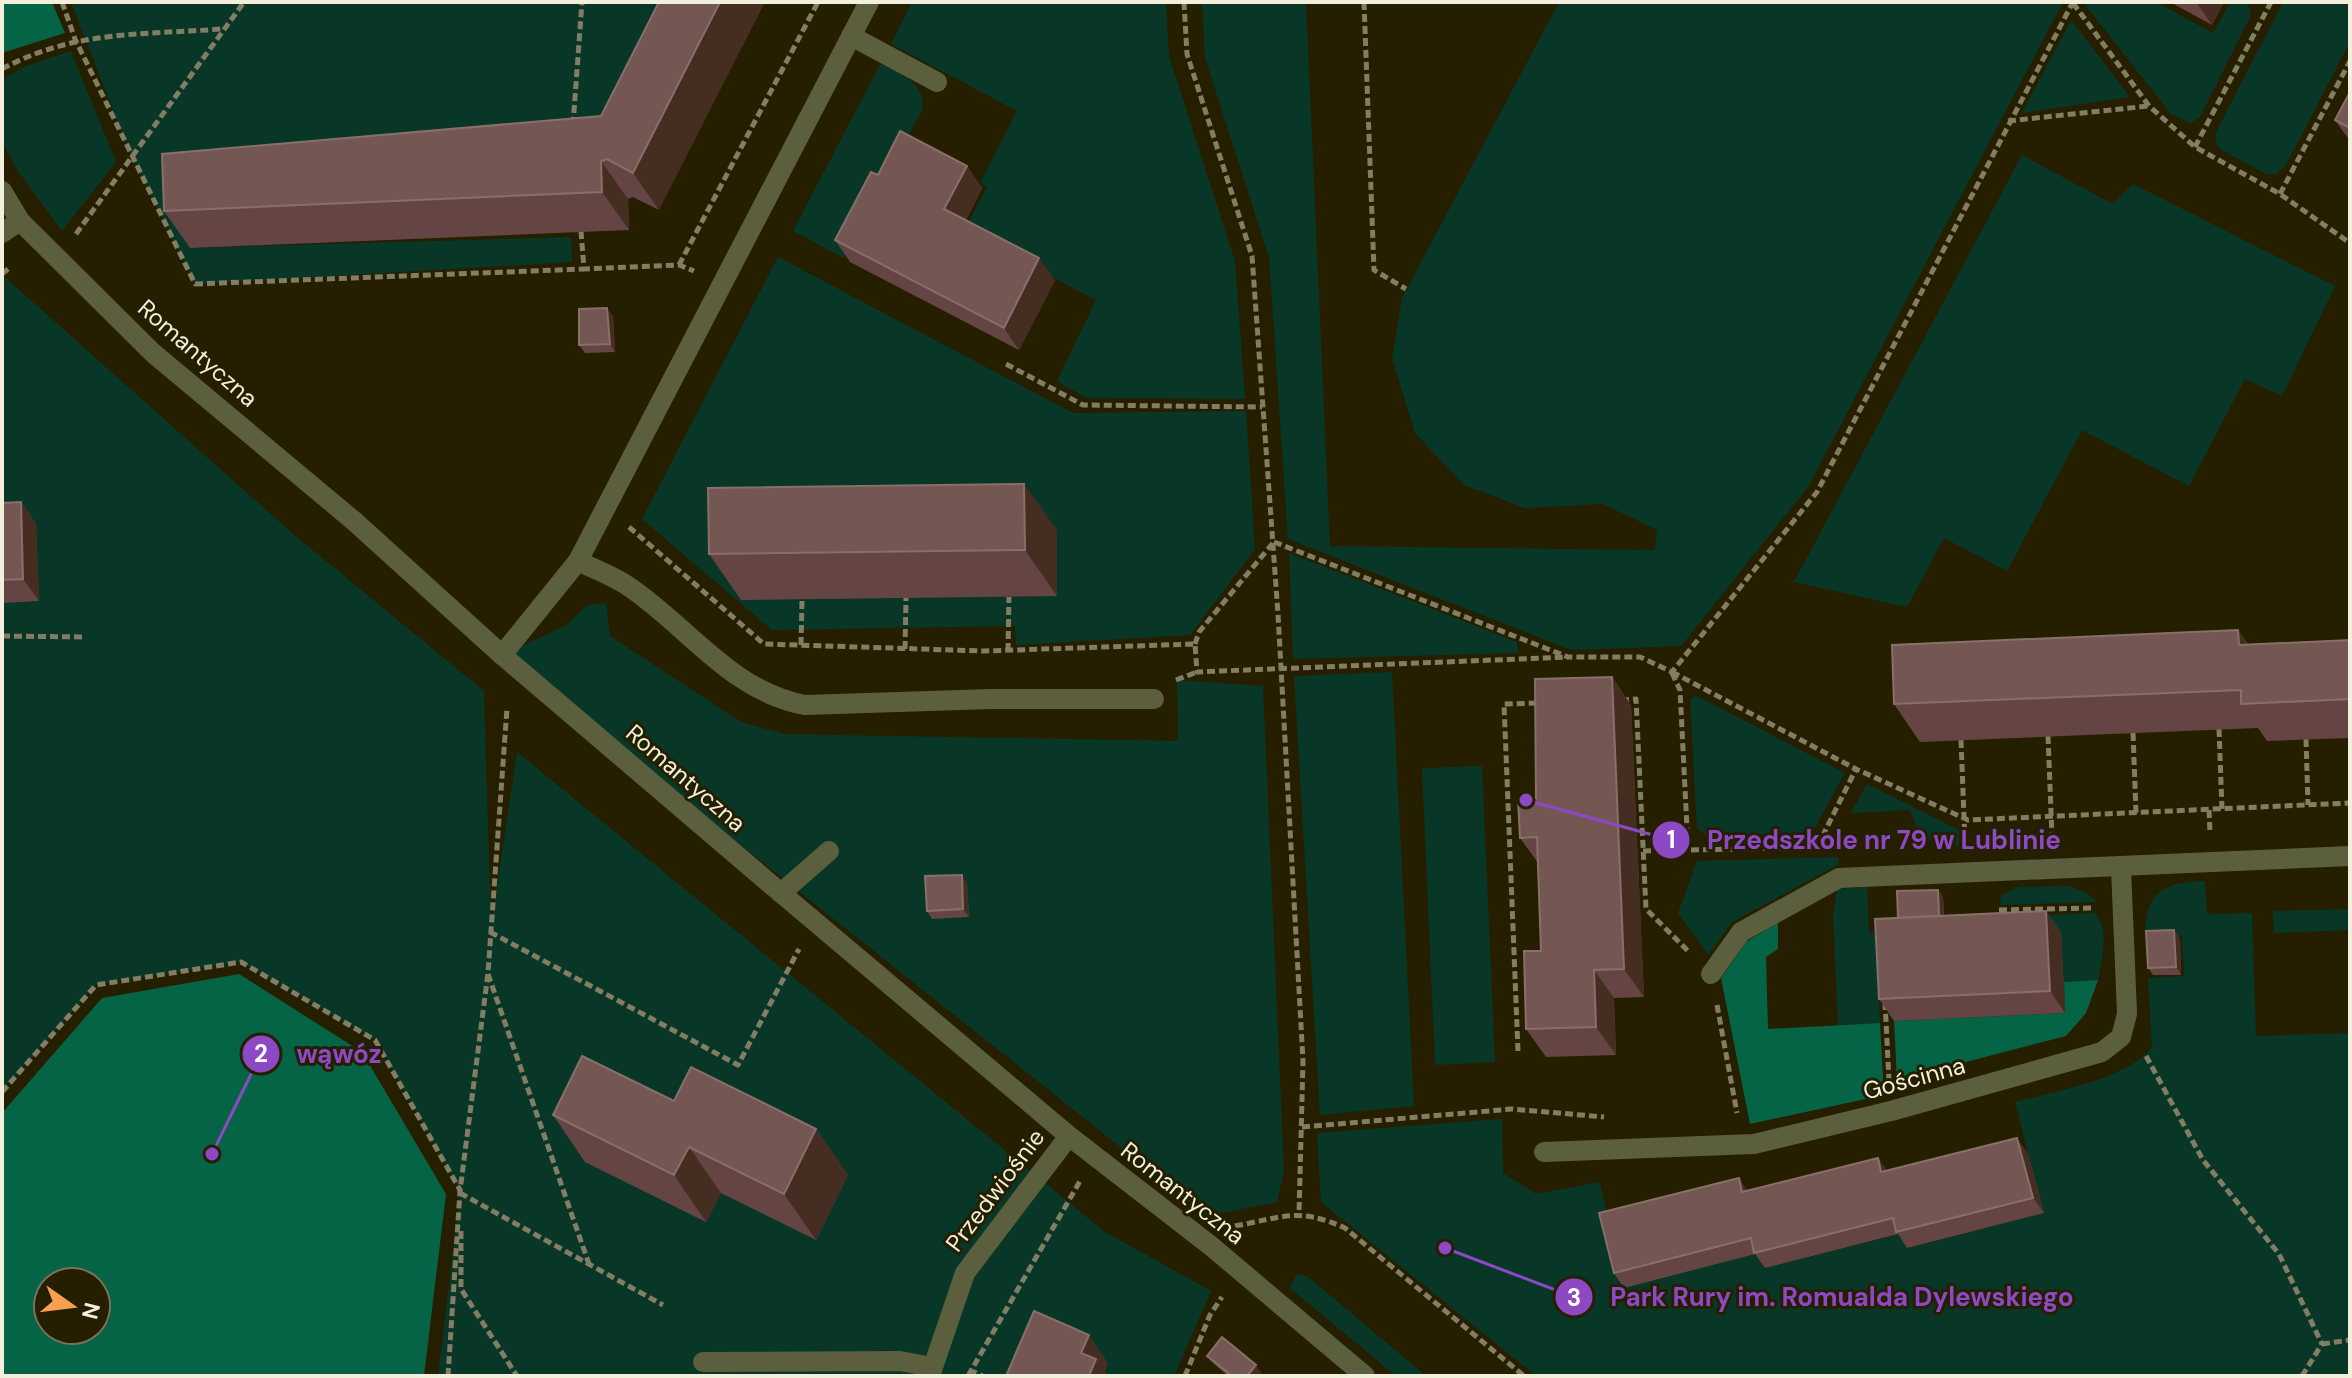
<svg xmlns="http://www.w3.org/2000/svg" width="2352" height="1378" viewBox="0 0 2352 1378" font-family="'DM Sans',sans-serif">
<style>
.green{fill:#083727}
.forest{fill:#056346;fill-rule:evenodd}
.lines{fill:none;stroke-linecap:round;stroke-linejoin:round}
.path{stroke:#837d64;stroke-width:5;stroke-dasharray:8 4;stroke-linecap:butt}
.minor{stroke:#5c5f3d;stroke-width:20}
.wall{fill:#654543}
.shaded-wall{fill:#452e21}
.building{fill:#745753;stroke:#886f69;stroke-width:2}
.labels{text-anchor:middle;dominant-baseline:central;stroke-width:6;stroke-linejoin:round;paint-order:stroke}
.street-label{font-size:24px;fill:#f3efdd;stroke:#251f00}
.leader{fill:none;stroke:#8d49c4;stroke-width:3}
.callout-dot{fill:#8d49c4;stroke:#251f00;stroke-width:3}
.mark-label{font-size:24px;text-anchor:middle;font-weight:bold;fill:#fff}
.callout-label{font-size:26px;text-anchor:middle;font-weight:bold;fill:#8d49c4;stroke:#251f00;stroke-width:6;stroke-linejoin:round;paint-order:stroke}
</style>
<rect width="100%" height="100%" fill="#251f00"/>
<!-- green -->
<g class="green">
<path d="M 71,2 L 702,2 L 626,151 L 190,248 L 571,237 L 572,262 L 195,284 L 131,156 Z"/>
<path d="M 912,2 L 1166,2 L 1169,56 L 1235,261 L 1245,399 L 1086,398 L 1057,381 L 1096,300 L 964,231 L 987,187 L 980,183 L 1017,111 L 891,44 Z"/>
<path d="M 1202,2 L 1306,2 L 1330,546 L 1655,550 L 1657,530 L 1603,504 L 1525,508 L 1464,485 L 1415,433 L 1392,358 L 1402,298 L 1559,2 L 2062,4 L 1808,487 L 1681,646 L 1571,650 L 1288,539 L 1269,257 L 1205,58 Z"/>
<path d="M 2083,2 L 2156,2 L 2213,33 L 2230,2 L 2248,4 L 2251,15 L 2200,117 L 2191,123 L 2171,114 Z"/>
<path d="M 2283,2 L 2350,2 L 2350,42 L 2285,167 L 2276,174 L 2266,174 L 2222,150 L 2217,145 L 2215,134 Z"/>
<path d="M 2071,20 L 2130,97 L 2022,113 Z"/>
<path d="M 71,51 L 116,162 L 62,231 L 18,171 L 2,142 L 2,79 L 26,66 Z"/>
<path d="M 881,63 C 902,75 923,81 923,108 L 844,258 L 793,231 Z"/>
<path d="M 2022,155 L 2113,204 L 2133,184 L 2335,286 L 2282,396 L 2245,379 L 2189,486 L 2082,430 L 2007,571 L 1944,538 L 1907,607 L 1794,582 Z"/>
<path d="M 778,257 L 1073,413 L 1246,411 L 1255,549 L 1190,635 L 1016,645 L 1015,626 L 772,630 L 642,519 Z"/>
<path d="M 6,278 L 292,533 L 484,691 L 491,926 L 517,752 L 1105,1232 L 1211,1291 L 1174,1376 L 438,1376 L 460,1191 L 375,1040 L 241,962 L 96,985 L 2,1092 L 2,281 Z"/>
<path d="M 1289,553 L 1517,642 L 1518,653 L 1293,659 Z"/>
<path d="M 606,603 L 610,636 L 741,722 L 785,734 L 1178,741 L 1177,680 L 1263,686 L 1284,1172 L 1277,1202 L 1207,1216 L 502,655 L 565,626 L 587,605 Z"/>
<path d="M 1392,672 L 1414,1106 L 1320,1115 L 1294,676 Z"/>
<path d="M 1695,695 L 1845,773 L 1812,833 L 1706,836 L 1697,828 L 1690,700 Z"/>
<path d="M 1482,766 L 1495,1062 L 1435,1065 L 1422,768 Z"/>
<path d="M 1867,784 L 1959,830 L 1960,846 L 1920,837 L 1910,810 L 1851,813 Z"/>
<path d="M 1838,857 L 1838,865 L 1732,922 L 1708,955 L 1678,913 L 1697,861 Z"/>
<path d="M 2205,881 L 2207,914 L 2252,913 L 2256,1036 L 2350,1033 L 2350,1376 L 1536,1376 L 1321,1202 L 1317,1133 L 1502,1119 L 1503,1173 L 1536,1194 L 1600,1182 L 1610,1228 L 1761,1253 L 1765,1268 L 1903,1233 L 1907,1248 L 2043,1213 L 2015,1102 C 2055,1091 2127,1080 2152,1047 L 2148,978 L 2184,976 L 2182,936 L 2145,937 C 2145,892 2163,882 2205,881 Z"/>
<path d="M 2069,886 L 2086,892 L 2097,902 L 2000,905 L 2001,896 L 2016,887 Z"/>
<path d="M 1867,887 L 1869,932 L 1877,933 L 1880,1023 L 1838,1025 L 1833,917 L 1837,889 Z"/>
<path d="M 2350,909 L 2350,930 L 2274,933 L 2273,911 Z"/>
<path d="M 2095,913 C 2110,929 2102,960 2098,980 L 2064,982 L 2015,916 Z"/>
<path d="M 1297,1274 L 1307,1276 L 1426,1376 L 1396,1376 L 1290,1288 Z"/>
</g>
<!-- forest -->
<g class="forest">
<path d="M 2,2 L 52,2 L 65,33 L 2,53 Z"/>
<path d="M 1778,923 L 1778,949 L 1766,957 L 1768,1029 L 1880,1023 L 1884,1095 L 1750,1124 L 1721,978 L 1747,941 Z"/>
<path d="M 239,974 L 362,1052 L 446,1194 L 424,1376 L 2,1376 L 2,1113 L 102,998 ZM 48,1282 L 96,1282 L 96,1330 L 48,1330 Z"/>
<path d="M 2098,980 L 2086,1013 L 2066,1036 L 1897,1080 L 1894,1021 L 2065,1013 L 2064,982 Z"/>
</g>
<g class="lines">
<!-- path -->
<g class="path">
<path d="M 62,2 L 75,39 L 195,284 L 584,269"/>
<path d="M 1184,2 L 1187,54 L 1252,256 L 1278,614 L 1303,1061 L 1299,1214"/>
<path d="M 1364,2 L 1374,270 L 1406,289"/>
<path d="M 2073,3 L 2149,106 L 2195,147 L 2280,194 L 2350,243"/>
<path d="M 2,69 C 74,30 142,35 221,29"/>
<path d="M 2008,121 L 2148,106"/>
<path d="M 573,125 L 582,2"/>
<path d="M 2195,147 L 2271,2"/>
<path d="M 2280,194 L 2350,61"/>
<path d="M 581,231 L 584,269 L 679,265 L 694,271"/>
<path d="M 76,234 L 244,2"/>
<path d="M 679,265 L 818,2"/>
<path d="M 2,274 L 9,268"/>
<path d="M 1006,364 L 1083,405 L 1262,407"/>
<path d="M 629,527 L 764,644 L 984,651 L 1195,644 L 1197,672 L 1568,657"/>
<path d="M 1274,542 L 1568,657 L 1640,657 L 1672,672 L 1817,492 L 2073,2"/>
<path d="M 2,636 L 85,637"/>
<path d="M 1195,644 L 1199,632 L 1273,543"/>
<path d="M 801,645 L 802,600"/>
<path d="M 905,649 L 906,598"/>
<path d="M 1008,651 L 1009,597"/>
<path d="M 1672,672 L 1856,769 L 1968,820 L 2350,803"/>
<path d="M 1672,673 L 1680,690 L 1688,848"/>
<path d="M 1176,680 L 1197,672"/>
<path d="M 1621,700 L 1636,699 L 1646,909 L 1689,952"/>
<path d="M 2219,729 L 2222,809"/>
<path d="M 2133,733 L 2136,813"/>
<path d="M 2048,736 L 2052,837"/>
<path d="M 2306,739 L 2308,805"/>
<path d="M 1961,740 L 1965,843"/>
<path d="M 2209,810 L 2210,833"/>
<path d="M 1817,847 L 1856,769"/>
<path d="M 1643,851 L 1826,847"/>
<path d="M 1999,910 L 2094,908"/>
<path d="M 490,932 L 738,1065 L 799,949"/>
<path d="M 488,974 L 590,1267"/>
<path d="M 1885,1002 L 1889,1080"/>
<path d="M 1717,1005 L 1737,1113"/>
<path d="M 1518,1051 L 1504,704 L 1539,703"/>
<path d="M 2146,1056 L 2203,1160 L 2279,1254 L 2322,1344"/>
<path d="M 2,1092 L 96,985 L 241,962 L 375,1040 L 460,1190"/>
<path d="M 1302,1127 L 1512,1109 L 1604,1117"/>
<path d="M 460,1193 L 663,1305"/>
<path d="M 1235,1226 C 1284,1217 1298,1207 1345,1228 L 1524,1376"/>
<path d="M 461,1231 L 461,1289 L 517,1376"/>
<path d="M 2322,1344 L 2350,1340"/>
<path d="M 969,1370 L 983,1376"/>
<path d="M 448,1376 L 460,1191 L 488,973 L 507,708"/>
<path d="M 968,1376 L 1080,1181"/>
<path d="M 1185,1376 L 1210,1315 L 1222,1297"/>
<path d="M 2302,1376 L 2322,1344"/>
</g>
<!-- minor -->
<g class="minor">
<path d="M 851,36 L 937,82"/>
<path d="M 2,191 L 20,221 L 153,353 L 354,521 L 502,655 L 781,893 L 1069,1136 L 1211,1246 L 1365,1376"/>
<path d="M 2,233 L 20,221"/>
<path d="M 578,561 C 594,569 613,576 628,586 C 689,627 730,691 805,705 L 991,699 L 1154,699"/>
<path d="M 502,655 L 578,561 L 869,2"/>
<path d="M 781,893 L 829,851"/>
<path d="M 1711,974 L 1741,932 L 1839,878 L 2350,856"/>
<path d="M 1544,1152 L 1754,1144 L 1891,1111 L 2102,1052 L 2121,1037 L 2127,1014 L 2121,868"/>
<path d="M 703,1362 L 900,1361 L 932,1367"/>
<path d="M 930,1376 L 965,1273 L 1069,1136"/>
</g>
</g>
<!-- wall -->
<g class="wall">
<path d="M 2170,2 L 2224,2 L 2212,25 Z"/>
<path d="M 2350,92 L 2350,141 L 2335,120 Z"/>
<path d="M 601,116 L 659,210 L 633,197 L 628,199 L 629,230 L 190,248 L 164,211 Z"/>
<path d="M 967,166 L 982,188 L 966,220 L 1055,280 L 1019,350 L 850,262 L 835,240 L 878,175 Z"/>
<path d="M 613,316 L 615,352 L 585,353 L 579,345 Z"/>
<path d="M 21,502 L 36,524 L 39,601 L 2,603 L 2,503 Z"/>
<path d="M 1057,530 L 1057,596 L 741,600 L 709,554 Z"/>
<path d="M 2238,630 L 2248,644 L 2350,640 L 2350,738 L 2267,741 L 2258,728 L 1920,742 L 1894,704 Z"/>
<path d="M 1612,677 L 1631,705 L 1644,997 L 1614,998 L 1616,1055 L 1546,1057 L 1526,1029 L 1541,951 L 1538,863 L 1520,838 L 1536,798 Z"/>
<path d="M 967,883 L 969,917 L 932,919 L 927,911 Z"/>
<path d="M 1938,890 L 1943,897 L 1944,916 L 2046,911 L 2061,933 L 2065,1013 L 1894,1021 L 1879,999 L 1898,918 Z"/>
<path d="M 2180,938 L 2181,975 L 2153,975 L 2148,968 Z"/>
<path d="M 674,1101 L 816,1129 L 848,1175 L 816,1240 L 721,1193 L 706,1222 L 585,1162 L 553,1115 Z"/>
<path d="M 2028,1153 L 2044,1213 L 1907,1248 L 1898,1234 L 1765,1268 L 1755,1254 L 1624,1288 L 1614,1273 L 1748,1190 L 1878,1158 L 1887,1171 Z"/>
<path d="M 1207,1356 L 1261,1373 L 1259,1376 L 1228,1376 L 1213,1363 Z"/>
</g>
<!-- shaded-wall -->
<g class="shaded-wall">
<path d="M 720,2 L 765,2 L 659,210 L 633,173 Z"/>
<path d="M 2196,2 L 2224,2 L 2212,25 Z"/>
<path d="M 601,161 L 628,199 L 629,230 L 602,192 Z"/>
<path d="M 967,166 L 982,188 L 960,231 L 944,209 Z"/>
<path d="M 1039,258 L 1055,280 L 1019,350 L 1004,328 Z"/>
<path d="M 607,308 L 613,316 L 615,352 L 610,344 Z"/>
<path d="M 1024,484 L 1057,530 L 1057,596 L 1025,550 Z"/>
<path d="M 21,502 L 36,524 L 39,601 L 23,579 Z"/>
<path d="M 2238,630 L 2264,668 L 2239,645 Z"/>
<path d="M 1612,677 L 1631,705 L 1644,997 L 1624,969 Z"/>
<path d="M 962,875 L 967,883 L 969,917 L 963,909 Z"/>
<path d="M 1938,890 L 1943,897 L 1944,931 L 1939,923 Z"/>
<path d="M 2046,911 L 2061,933 L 2065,1013 L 2050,991 Z"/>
<path d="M 2174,930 L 2180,938 L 2181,975 L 2176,967 Z"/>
<path d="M 1594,970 L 1614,998 L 1616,1055 L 1596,1027 Z"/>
<path d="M 816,1129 L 848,1175 L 816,1240 L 784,1194 Z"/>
<path d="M 2017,1138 L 2028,1153 L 2044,1213 L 2033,1198 Z"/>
<path d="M 689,1147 L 721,1193 L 706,1222 L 674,1175 Z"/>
<path d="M 1878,1158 L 1888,1173 L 1881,1172 Z"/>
<path d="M 1739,1178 L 1749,1193 L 1742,1192 Z"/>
<path d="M 1089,1335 L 1108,1363 L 1105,1371 L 1108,1376 L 1089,1376 L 1081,1353 Z"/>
<path d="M 1256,1365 L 1261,1373 L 1259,1376 L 1247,1376 Z"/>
</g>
<!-- building -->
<g class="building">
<path d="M 659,2 L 720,2 L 633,173 L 607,159 L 601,161 L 602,192 L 164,211 L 162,154 L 601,116 Z"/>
<path d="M 2350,92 L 2350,128 L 2335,120 Z"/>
<path d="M 900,131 L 967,166 L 944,209 L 1039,258 L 1004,328 L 835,240 L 871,172 L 878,175 Z"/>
<path d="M 607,308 L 610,344 L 579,345 L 579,309 Z"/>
<path d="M 1024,484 L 1025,550 L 709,554 L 708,488 Z"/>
<path d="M 21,502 L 23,579 L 2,580 L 2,503 Z"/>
<path d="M 2238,630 L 2239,645 L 2350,640 L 2350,699 L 2241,704 L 2241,690 L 1894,704 L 1892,645 Z"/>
<path d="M 1612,677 L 1624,969 L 1594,970 L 1596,1027 L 1526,1029 L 1524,951 L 1541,951 L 1537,837 L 1520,838 L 1518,799 L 1536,798 L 1535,679 Z"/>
<path d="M 962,875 L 963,909 L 927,911 L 925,876 Z"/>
<path d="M 1938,890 L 1939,916 L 1898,918 L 1897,891 Z"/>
<path d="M 2046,911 L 2050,991 L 1879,999 L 1875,919 Z"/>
<path d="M 2174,930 L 2176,967 L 2148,968 L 2146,931 Z"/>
<path d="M 582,1056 L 674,1101 L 691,1067 L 816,1129 L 784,1194 L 689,1147 L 674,1175 L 553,1115 Z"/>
<path d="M 2017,1138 L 2033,1198 L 1896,1232 L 1893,1218 L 1754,1253 L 1751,1238 L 1614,1273 L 1599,1213 L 1739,1178 L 1742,1192 L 1878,1158 L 1881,1172 Z"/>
<path d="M 1034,1311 L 1089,1335 L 1081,1353 L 1096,1359 L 1089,1376 L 1006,1376 Z"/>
<path d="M 1222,1337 L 1256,1365 L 1247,1376 L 1232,1376 L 1207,1356 Z"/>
</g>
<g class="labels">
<!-- street labels -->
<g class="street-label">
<text transform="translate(198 353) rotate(41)">Romantyczna</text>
<text transform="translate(686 778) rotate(41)">Romantyczna</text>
<text transform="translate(1914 1078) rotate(-15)">Gościnna</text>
<text transform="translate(995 1190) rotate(-53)">Przedwiośnie</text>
<text transform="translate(1183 1193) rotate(38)">Romantyczna</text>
</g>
</g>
<!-- callouts -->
<path class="leader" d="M1526 800L1671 840M212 1154L261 1054M1445 1248L1574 1297"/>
<g class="callout-dot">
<circle cx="1526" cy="800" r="8"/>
<circle cx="212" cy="1154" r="8"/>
<circle cx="1445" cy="1248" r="8"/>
<circle cx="1671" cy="840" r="20"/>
<circle cx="261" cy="1054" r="20"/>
<circle cx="1574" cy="1297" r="20"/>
</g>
<g class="mark-label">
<text x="1671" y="848">1</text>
<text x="261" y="1062">2</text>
<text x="1574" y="1306">3</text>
</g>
<g class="callout-label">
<text x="1884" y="849">Przedszkole nr 79 w Lublinie</text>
<text x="339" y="1063">wąwóz</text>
<text x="1842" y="1306">Park Rury im. Romualda Dylewskiego</text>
</g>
<!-- border -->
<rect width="2352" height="1378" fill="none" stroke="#f3efdd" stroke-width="8"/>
<!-- north arrow -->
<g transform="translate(72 1306) rotate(104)"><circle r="38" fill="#251f00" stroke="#777258" stroke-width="2"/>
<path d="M0-6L14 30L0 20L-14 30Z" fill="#fa9f4f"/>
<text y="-12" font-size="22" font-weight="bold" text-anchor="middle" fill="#f3efdd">N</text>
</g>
</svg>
